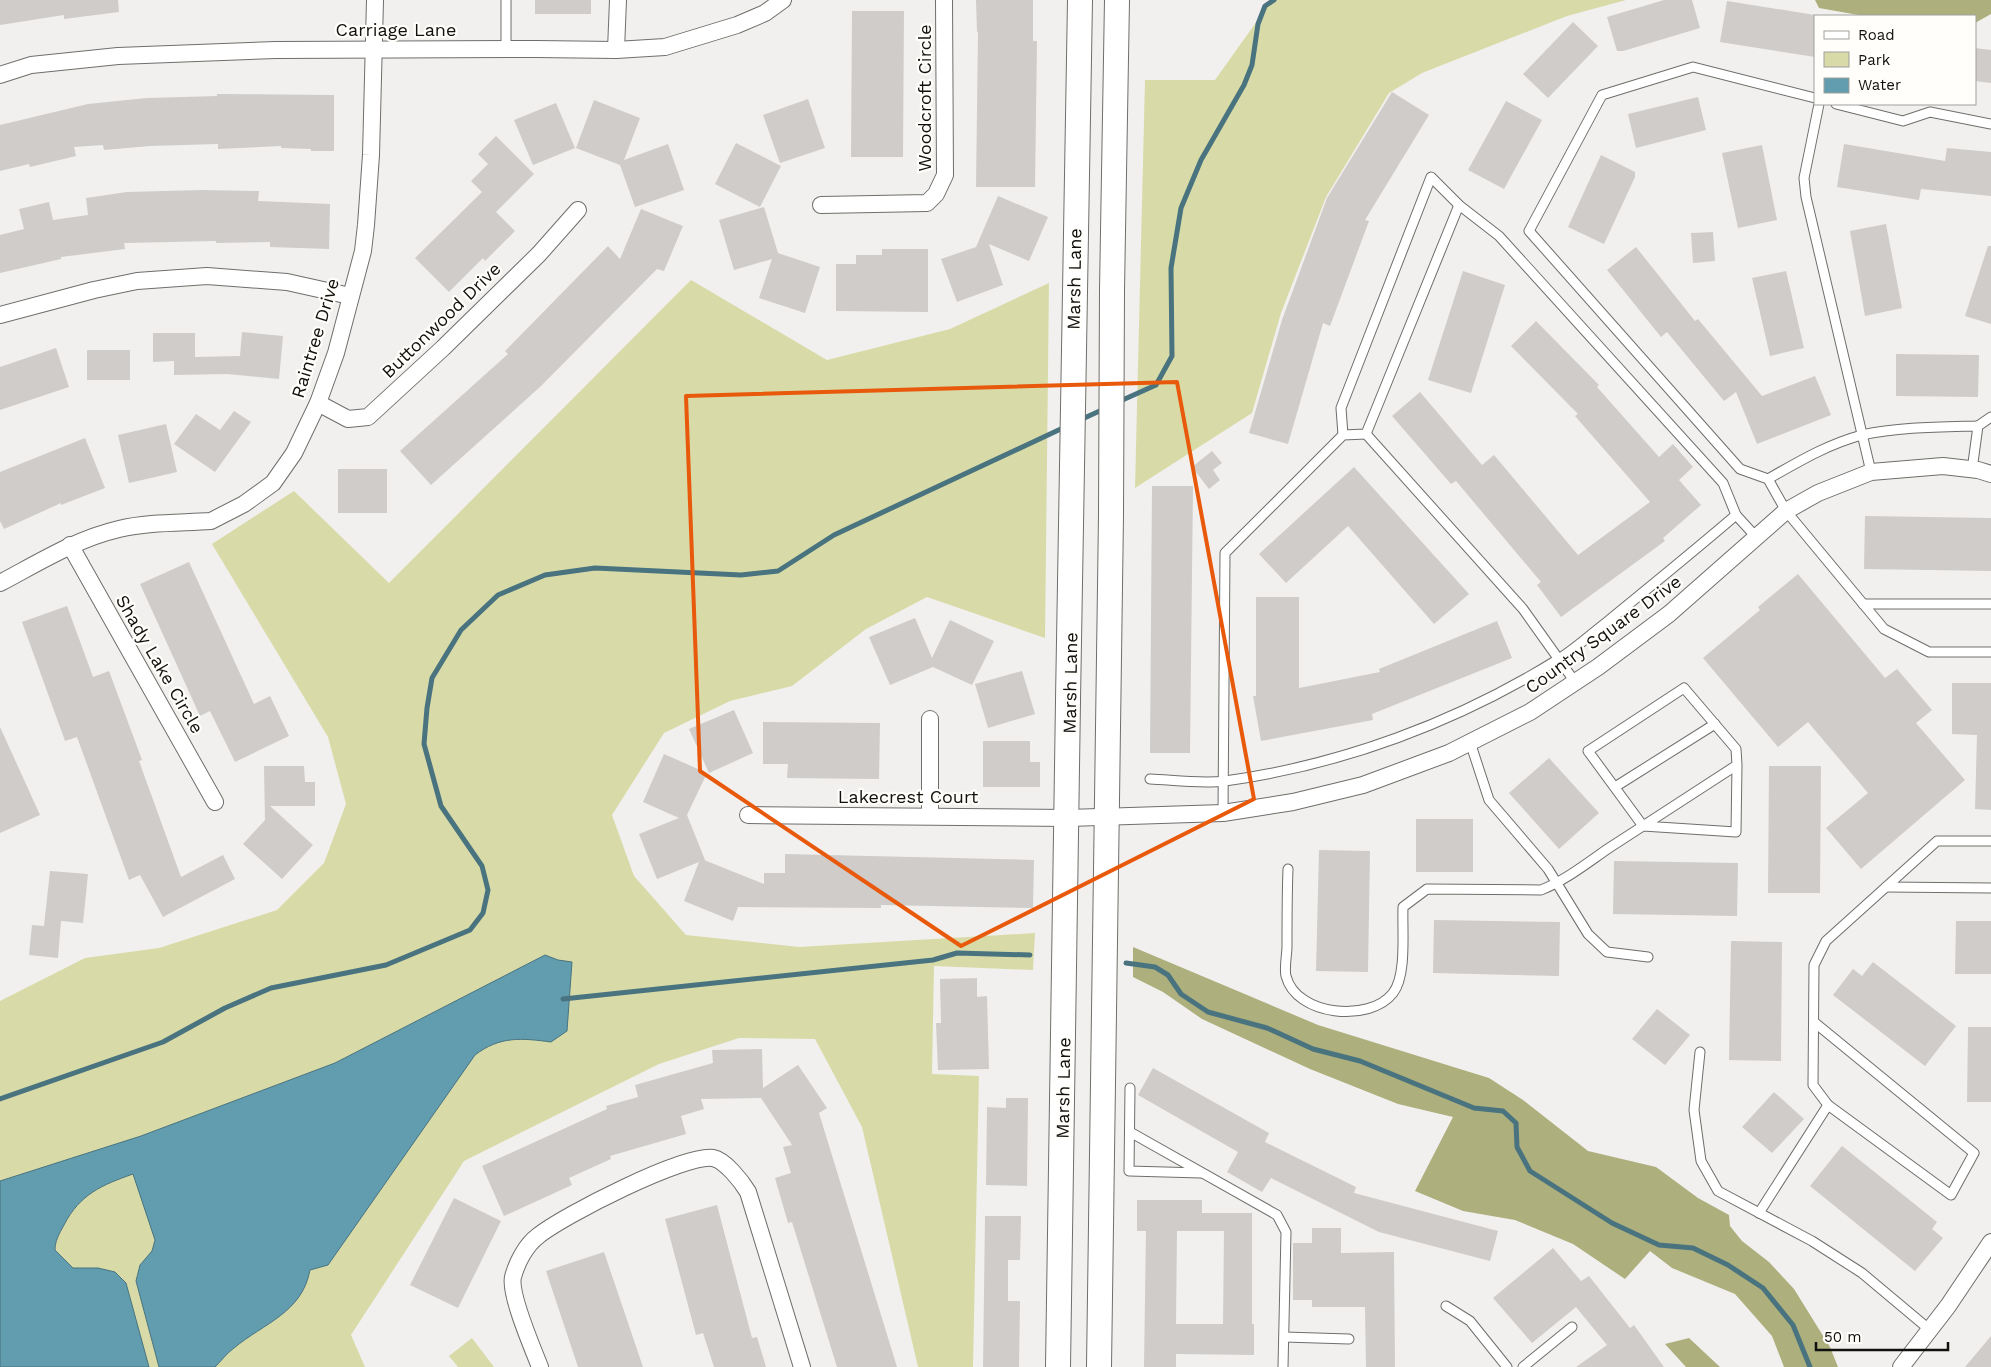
<svg xmlns="http://www.w3.org/2000/svg" width="1991" height="1367" viewBox="0 0 1991 1367" font-family="'Work Sans',sans-serif">
<style>
.green{fill:#d8dba7}
.forest{fill:#adaf7d}
.water{fill:#619daf;stroke:#49737f}
.lines{fill:none;stroke-linecap:round;stroke-linejoin:round}
.stream{stroke:#49737f;stroke-width:5}
.building{fill:#cfccca;fill-rule:evenodd}
.service-casing{stroke:#6f6e6b;stroke-width:11}
.minor-casing{stroke:#6f6e6b;stroke-width:18}
.secondary-casing{stroke:#6f6e6b;stroke-width:26}
.service{stroke:#fff;stroke-width:9}
.minor{stroke:#fff;stroke-width:16}
.secondary{stroke:#fff;stroke-width:24}
.marked{fill:none;stroke:#e8590c;stroke-width:4;stroke-linejoin:round}
.labels{text-anchor:middle;dominant-baseline:central;stroke-width:4.5;stroke-linejoin:round;paint-order:stroke}
.street-label{font-size:18px;fill:#10100f;stroke:#fffefb}
</style>
<rect width="100%" height="100%" fill="#f2f0ee"/>
<!-- green -->
<g class="green">
<path d="M 1272,0 L 1626,0 L 1567,16 L 1422,73 L 1389,93 L 1326,197 L 1281,313 L 1252,413 L 1135,488 L 1145,80 L 1215,80 Z"/>
<path d="M 691,280 L 827,360 L 950,329 L 1049,283 L 1045,638 L 927,597 L 866,629 L 792,686 L 730,701 L 664,733 L 612,815 L 634,876 L 686,935 L 799,947 L 1035,933 L 1033,970 L 934,966 L 932,1074 L 979,1076 L 973,1367 L 918,1367 L 862,1127 L 815,1039 L 739,1038 L 659,1064 L 464,1161 L 351,1335 L 365,1367 L 0,1367 L 0,1001 L 85,958 L 159,948 L 277,910 L 324,863 L 346,804 L 328,737 L 212,544 L 294,491 L 389,583 Z"/>
<path d="M 472,1338 L 494,1367 L 458,1367 L 449,1356 Z"/>
</g>
<!-- forest -->
<g class="forest">
<path d="M 1815,0 L 1991,0 L 1991,14 L 1975,23 L 1975,16 L 1864,16 L 1819,8 Z"/>
<path d="M 1133,947 L 1318,1025 L 1489,1078 L 1523,1100 L 1588,1151 L 1656,1167 L 1698,1198 L 1729,1215 L 1730,1226 L 1742,1241 L 1769,1262 L 1794,1289 L 1830,1347 L 1838,1367 L 1784,1367 L 1772,1336 L 1735,1294 L 1672,1268 L 1650,1251 L 1625,1279 L 1573,1244 L 1515,1220 L 1463,1211 L 1415,1191 L 1453,1117 L 1398,1104 L 1310,1069 L 1202,1019 L 1163,992 L 1133,977 Z"/>
<path d="M 1689,1338 L 1720,1367 L 1686,1367 L 1665,1344 Z"/>
</g>
<!-- water -->
<path class="water" d="M 545,955 L 558,960 L 572,962 L 567,1031 L 551,1042 C 521,1038 500,1036 475,1055 L 328,1265 L 310,1270 C 302,1313 264,1323 234,1348 C 227,1353 221,1361 215,1367 L 159,1367 L 136,1281 L 140,1265 L 152,1251 L 155,1240 L 133,1174 C 102,1185 80,1194 64,1225 C 59,1234 55,1241 55,1250 L 73,1268 L 98,1268 L 115,1272 L 126,1283 L 149,1367 L 0,1367 L 0,1181 L 141,1136 L 335,1063 Z"/>
<g class="lines">
<!-- stream -->
<g class="stream">
<path d="M 1118,402 L 1156,385 L 1172,356 L 1171,268 L 1181,208 L 1201,160 L 1244,85 L 1252,65 L 1258,24 L 1265,6 L 1274,0"/>
<path d="M 1080,420 L 1104,409"/>
<path d="M 1126,963 L 1155,967 L 1168,975 L 1181,994 L 1208,1012 L 1267,1028 L 1313,1049 L 1360,1061 L 1474,1108 L 1503,1111 L 1516,1123 L 1517,1147 L 1530,1171 L 1612,1223 L 1659,1245 L 1693,1248 L 1728,1265 L 1763,1288 L 1793,1325 L 1810,1367"/>
<path d="M 563,999 L 933,960 L 957,953 L 1030,955"/>
<path d="M 0,1099 L 163,1042 L 225,1008 L 271,988 L 386,965 L 470,930 L 483,913 L 488,890 L 482,866 L 441,806 L 424,744 L 427,708 L 432,678 L 461,630 L 498,595 L 545,575 L 595,568 L 741,575 L 778,571 L 834,535 L 1065,427"/>
</g>
</g>
<!-- building -->
<g class="building">
<path d="M 0,0 L 118,0 L 119,12 L 64,19 L 64,15 L 0,25 Z"/>
<rect x="535" y="0" width="56" height="14"/>
<path d="M 976,0 L 1033,0 L 1033,41 L 1037,41 L 1035,187 L 976,187 L 978,32 L 977,32 Z"/>
<path d="M 1664,0 L 1692,0 L 1700,28 L 1623,51 L 1617,51 L 1607,17 Z"/>
<path d="M 1727,1 L 1815,15 L 1815,57 L 1720,42 Z"/>
<path d="M 852,11 L 904,11 L 903,157 L 851,157 Z"/>
<path d="M 1573,22 L 1598,46 L 1548,98 L 1523,74 Z"/>
<path d="M 1975,48 L 1991,50 L 1991,83 L 1975,81 Z"/>
<path d="M 1392,92 L 1429,115 L 1365,220 L 1369,221 L 1330,326 L 1323,323 L 1288,444 L 1249,433 L 1282,320 L 1327,198 Z"/>
<path d="M 217,94 L 334,95 L 334,151 L 311,151 L 311,149 L 281,148 L 281,146 L 218,149 L 218,144 L 150,146 L 104,150 L 103,145 L 74,147 L 76,156 L 30,167 L 29,164 L 0,171 L 0,125 L 88,104 L 147,98 L 217,96 Z"/>
<path d="M 1698,97 L 1706,130 L 1636,148 L 1628,114 Z"/>
<path d="M 808,99 L 825,148 L 780,163 L 763,115 Z"/>
<path d="M 594,100 L 640,118 L 624,160 L 668,144 L 684,190 L 635,207 L 620,165 L 576,148 Z"/>
<path d="M 1506,101 L 1542,120 L 1504,189 L 1468,170 Z"/>
<path d="M 556,103 L 575,148 L 533,165 L 514,120 Z"/>
<path d="M 496,136 L 534,174 L 496,212 L 515,231 L 485,261 L 483,258 L 449,292 L 415,258 L 482,192 L 471,181 L 488,164 L 478,154 Z"/>
<path d="M 736,143 L 781,166 L 760,207 L 715,184 Z"/>
<path d="M 1844,144 L 1945,161 L 1947,148 L 1991,152 L 1991,196 L 1921,189 L 1919,200 L 1837,187 Z"/>
<path d="M 1762,145 L 1777,220 L 1738,228 L 1722,153 Z"/>
<path d="M 1601,155 L 1635,172 L 1635,177 L 1604,244 L 1568,227 Z"/>
<path d="M 201,190 L 259,191 L 258,201 L 330,204 L 329,249 L 270,247 L 270,242 L 216,243 L 216,241 L 124,243 L 125,249 L 61,257 L 61,259 L 0,273 L 0,235 L 24,229 L 19,209 L 49,202 L 53,220 L 88,215 L 86,198 L 127,192 Z"/>
<path d="M 998,196 L 1048,217 L 1029,261 L 989,244 L 1003,285 L 957,302 L 941,259 L 976,247 Z"/>
<path d="M 764,207 L 778,253 L 820,267 L 805,313 L 759,298 L 772,259 L 734,270 L 719,220 Z"/>
<path d="M 641,209 L 683,226 L 664,271 L 657,269 L 541,386 L 431,485 L 400,451 L 508,354 L 505,351 L 608,246 L 620,259 Z"/>
<path d="M 1886,224 L 1902,308 L 1865,316 L 1850,231 Z"/>
<path d="M 1713,232 L 1715,261 L 1693,263 L 1691,233 Z"/>
<path d="M 1988,246 L 1991,246 L 1991,324 L 1965,316 Z"/>
<path d="M 1636,247 L 1695,321 L 1698,319 L 1762,396 L 1815,376 L 1831,415 L 1757,444 L 1736,392 L 1724,401 L 1667,332 L 1661,337 L 1607,270 Z"/>
<path d="M 882,249 L 928,249 L 928,312 L 836,311 L 836,264 L 856,264 L 856,255 L 882,255 Z"/>
<path d="M 1463,271 L 1505,285 L 1471,393 L 1428,380 Z"/>
<path d="M 1786,271 L 1804,348 L 1770,356 L 1752,278 Z"/>
<path d="M 1536,321 L 1599,385 L 1597,387 L 1659,457 L 1673,444 L 1693,467 L 1679,480 L 1701,505 L 1663,538 L 1665,541 L 1561,617 L 1537,585 L 1541,582 L 1456,481 L 1451,484 L 1392,416 L 1420,392 L 1482,465 L 1494,455 L 1578,555 L 1650,502 L 1575,416 L 1578,414 L 1511,346 Z"/>
<path d="M 242,332 L 283,336 L 279,379 L 227,374 L 174,375 L 174,361 L 153,362 L 153,333 L 195,333 L 195,357 L 240,356 Z"/>
<path d="M 56,348 L 69,387 L 0,410 L 0,367 Z"/>
<rect x="87" y="350" width="43" height="30"/>
<path d="M 1896,354 L 1979,355 L 1978,397 L 1896,396 Z"/>
<path d="M 234,411 L 251,422 L 215,472 L 174,444 L 196,414 L 220,430 Z"/>
<path d="M 166,424 L 177,472 L 129,483 L 118,435 Z"/>
<path d="M 85,438 L 105,488 L 61,505 L 61,503 L 4,529 L 0,521 L 0,472 Z"/>
<path d="M 1212,451 L 1222,463 L 1213,470 L 1220,480 L 1209,489 L 1192,467 Z"/>
<path d="M 1354,467 L 1469,594 L 1434,624 L 1348,526 L 1286,583 L 1259,554 Z"/>
<rect x="338" y="469" width="49" height="44"/>
<path d="M 1152,486 L 1193,486 L 1190,753 L 1150,753 Z"/>
<path d="M 1865,516 L 1991,518 L 1991,571 L 1864,569 Z"/>
<path d="M 189,562 L 254,704 L 270,696 L 289,736 L 235,762 L 210,711 L 200,716 L 140,584 Z"/>
<path d="M 1798,574 L 1885,678 L 1897,669 L 1932,710 L 1916,723 L 1965,780 L 1861,869 L 1826,828 L 1868,793 L 1808,722 L 1778,747 L 1703,658 L 1760,610 L 1758,607 Z"/>
<path d="M 1256,597 L 1299,597 L 1299,688 L 1380,672 L 1379,669 L 1497,621 L 1512,658 L 1372,714 L 1373,720 L 1261,741 L 1253,696 L 1256,696 Z"/>
<path d="M 67,606 L 93,677 L 109,671 L 142,760 L 139,761 L 181,877 L 223,855 L 235,879 L 163,917 L 140,875 L 129,880 L 77,737 L 65,741 L 22,622 Z"/>
<path d="M 915,618 L 932,658 L 950,620 L 994,641 L 972,685 L 933,667 L 890,685 L 869,637 Z"/>
<path d="M 1022,671 L 1035,714 L 988,728 L 975,684 Z"/>
<path d="M 1952,683 L 1991,683 L 1991,810 L 1975,809 L 1977,735 L 1952,734 Z"/>
<path d="M 734,710 L 753,753 L 709,773 L 689,729 Z"/>
<path d="M 763,722 L 880,723 L 879,779 L 787,778 L 788,764 L 763,764 Z"/>
<path d="M 0,727 L 40,815 L 0,833 Z"/>
<path d="M 983,741 L 1030,741 L 1030,762 L 1040,762 L 1040,787 L 983,787 Z"/>
<path d="M 664,754 L 707,773 L 687,815 L 705,860 L 704,860 L 764,884 L 764,873 L 785,873 L 785,854 L 1034,860 L 1033,908 L 881,905 L 881,908 L 738,907 L 733,921 L 684,901 L 699,862 L 657,879 L 639,834 L 679,818 L 643,802 Z"/>
<path d="M 1549,758 L 1599,813 L 1559,849 L 1509,793 Z"/>
<path d="M 264,766 L 304,766 L 305,782 L 315,782 L 315,806 L 270,806 L 313,845 L 282,879 L 243,844 L 265,820 Z"/>
<path d="M 1769,766 L 1821,766 L 1820,893 L 1768,893 Z"/>
<rect x="1416" y="819" width="57" height="53"/>
<path d="M 1319,850 L 1370,851 L 1368,972 L 1316,971 Z"/>
<path d="M 1614,861 L 1738,863 L 1737,916 L 1613,914 Z"/>
<path d="M 50,871 L 88,874 L 83,923 L 61,921 L 58,958 L 29,955 L 32,925 L 44,926 Z"/>
<path d="M 1434,920 L 1560,922 L 1559,976 L 1433,973 Z"/>
<path d="M 1956,921 L 1991,921 L 1991,974 L 1955,974 Z"/>
<path d="M 1731,941 L 1782,942 L 1781,1061 L 1729,1060 Z"/>
<path d="M 1873,962 L 1956,1026 L 1925,1066 L 1833,995 L 1853,969 L 1862,976 Z"/>
<path d="M 977,978 L 977,997 L 987,996 L 989,1069 L 938,1070 L 936,1023 L 941,1023 L 940,979 Z"/>
<path d="M 1657,1009 L 1690,1035 L 1665,1065 L 1632,1039 Z"/>
<path d="M 1968,1027 L 1991,1027 L 1991,1102 L 1967,1102 Z"/>
<path d="M 762,1049 L 763,1088 L 798,1065 L 827,1108 L 819,1113 L 897,1367 L 837,1367 L 792,1222 L 788,1223 L 775,1178 L 791,1173 L 783,1147 L 792,1145 L 761,1098 L 701,1099 L 704,1109 L 681,1116 L 686,1134 L 610,1156 L 611,1159 L 569,1178 L 572,1185 L 504,1216 L 482,1166 L 607,1109 L 606,1106 L 638,1097 L 635,1085 L 713,1063 L 712,1050 Z"/>
<path d="M 1153,1068 L 1269,1133 L 1265,1142 L 1356,1187 L 1354,1193 L 1498,1231 L 1490,1261 L 1379,1232 L 1271,1178 L 1262,1192 L 1227,1172 L 1238,1152 L 1138,1095 Z"/>
<path d="M 1774,1092 L 1804,1119 L 1772,1153 L 1742,1127 Z"/>
<path d="M 1006,1098 L 1028,1098 L 1027,1186 L 986,1185 L 987,1107 L 1006,1108 Z"/>
<path d="M 1842,1146 L 1937,1222 L 1932,1229 L 1943,1238 L 1915,1271 L 1810,1186 Z"/>
<path d="M 454,1198 L 501,1221 L 458,1308 L 410,1285 Z"/>
<path d="M 1137,1200 L 1202,1200 L 1202,1213 L 1252,1213 L 1252,1324 L 1254,1324 L 1254,1355 L 1176,1354 L 1176,1367 L 1144,1367 L 1146,1231 L 1137,1231 ZM 1177,1231 L 1224,1231 L 1223,1324 L 1176,1324 Z"/>
<path d="M 717,1205 L 752,1338 L 757,1337 L 766,1367 L 714,1367 L 703,1333 L 696,1335 L 665,1219 Z"/>
<path d="M 985,1216 L 1021,1216 L 1020,1260 L 1008,1260 L 1008,1301 L 1020,1301 L 1019,1367 L 983,1367 Z"/>
<path d="M 1312,1228 L 1341,1228 L 1341,1253 L 1394,1252 L 1395,1367 L 1366,1367 L 1365,1307 L 1312,1307 L 1312,1300 L 1293,1300 L 1293,1243 L 1312,1243 Z"/>
<path d="M 1553,1248 L 1581,1281 L 1589,1276 L 1630,1328 L 1634,1325 L 1664,1367 L 1576,1367 L 1607,1345 L 1576,1307 L 1532,1343 L 1493,1298 Z"/>
<path d="M 604,1252 L 643,1367 L 578,1367 L 546,1271 Z"/>
<path d="M 1991,1336 L 1991,1367 L 1965,1367 Z"/>
</g>
<g class="lines">
<!-- service casing -->
<g class="service-casing">
<g id="service">
<path d="M 506,0 L 506,49"/>
<path d="M 1815,98 L 1693,67 L 1602,95 L 1529,231 L 1740,469 L 1768,479 L 1786,511 L 1884,629 L 1929,652 L 1991,652"/>
<path d="M 1819,104 L 1804,178 L 1806,197 L 1871,472"/>
<path d="M 1836,104 L 1903,121 L 1930,112 L 1991,124"/>
<path d="M 1366,434 L 1523,609 L 1575,682"/>
<path d="M 1343,435 L 1341,408 L 1431,177 L 1459,205 L 1499,236 L 1723,483 L 1736,515 L 1757,538"/>
<path d="M 1972,470 L 1978,426 L 1991,417"/>
<path d="M 1768,479 C 1798,462 1828,444 1862,435 C 1898,427 1941,427 1978,426"/>
<path d="M 1863,604 L 1991,604"/>
<path d="M 1470,742 L 1489,800 L 1548,869 L 1588,934 L 1607,952 L 1648,957"/>
<path d="M 1150,779 C 1173,780 1202,784 1225,781 C 1342,765 1457,722 1557,660 C 1575,649 1591,634 1608,621 C 1651,586 1694,551 1736,515"/>
<path d="M 1615,787 L 1715,724"/>
<path d="M 1223,813 L 1225,553 L 1343,435 L 1366,434 L 1459,205"/>
<path d="M 1288,869 C 1287,895 1287,920 1287,946 C 1287,955 1284,968 1286,976 C 1296,1016 1370,1023 1393,993 C 1407,975 1402,930 1403,907 L 1427,889 L 1541,890 C 1566,880 1587,863 1609,848 C 1652,820 1694,793 1737,765 L 1736,832 L 1643,826 L 1588,751 L 1684,688 L 1736,749 L 1737,765"/>
<path d="M 1886,887 L 1991,888"/>
<path d="M 1814,1022 L 1974,1153 L 1951,1195 L 1828,1105 L 1813,1085 L 1814,965 L 1826,941 L 1937,841 L 1991,841"/>
<path d="M 1700,1052 L 1694,1110 L 1701,1161 L 1718,1191 L 1812,1241 L 1862,1273 L 1930,1330"/>
<path d="M 1130,1088 L 1129,1171 L 1201,1173"/>
<path d="M 1130,1132 L 1277,1215 L 1286,1232 L 1283,1367"/>
<path d="M 1759,1213 L 1828,1105"/>
<path d="M 1446,1306 L 1470,1321 L 1507,1367"/>
<path d="M 1284,1337 L 1349,1339"/>
<path d="M 1523,1367 L 1572,1327"/>
</g>
</g>
<!-- minor casing -->
<g class="minor-casing">
<g id="minor">
<path d="M 616,50 L 618,0"/>
<path d="M 0,75 L 31,65 L 118,56 L 276,50 L 536,49 L 616,50 L 665,47 L 737,25 L 765,13 L 783,0"/>
<path d="M 821,205 L 927,203 L 936,194 L 945,175 L 944,0"/>
<path d="M 0,315 L 94,290 L 137,281 L 207,276 L 287,282 L 350,296"/>
<path d="M 318,403 L 348,419 L 368,417 L 443,348 L 539,254 L 578,210"/>
<path d="M 70,545 L 215,802"/>
<path d="M 0,583 C 38,563 76,539 119,529 C 148,522 180,523 211,521 L 244,504 L 273,483 L 294,453 L 318,403 L 336,353 L 363,251 L 366,225 L 371,155 L 375,0"/>
<path d="M 748,815 L 1068,818 L 1223,813 L 1293,802 L 1363,785 L 1449,753 L 1530,712 L 1598,667 L 1669,614 L 1786,511 L 1818,493 L 1871,472 L 1943,466 L 1978,470 L 1991,474"/>
<path d="M 930,816 L 930,719"/>
<path d="M 540,1367 C 533,1349 509,1294 513,1277 C 517,1262 526,1245 538,1236 C 564,1215 684,1154 713,1158 C 725,1160 742,1182 748,1192 L 802,1367"/>
<path d="M 1901,1367 L 1948,1306 L 1991,1242"/>
</g>
</g>
<!-- secondary casing -->
<g class="secondary-casing">
<g id="secondary">
<path d="M 1058,1367 C 1066,911 1070,456 1080,0"/>
<path d="M 1099,1367 L 1111,515 L 1112,290 L 1117,0"/>
</g>
</g>
<!-- service -->
<use href="#service" class="service"/>
<!-- minor -->
<use href="#minor" class="minor"/>
<!-- secondary -->
<use href="#secondary" class="secondary"/>
</g>
<!-- marked area -->
<path class="marked" d="M 1177,382 L 1254,799 L 961,946 L 700,771 L 686,396 Z"/>
<g class="labels">
<!-- street labels -->
<g class="street-label">
<text x="396" y="29">Carriage Lane</text>
<text transform="translate(924 98) rotate(-90)">Woodcroft Circle</text>
<text transform="translate(1074 279) rotate(-89)">Marsh Lane</text>
<text transform="translate(441 320) rotate(-44)">Buttonwood Drive</text>
<text transform="translate(315 338) rotate(-73)">Raintree Drive</text>
<text transform="translate(1603 634) rotate(-36)">Country Square Drive</text>
<text transform="translate(160 664) rotate(60)">Shady Lake Circle</text>
<text transform="translate(1070 683) rotate(-89)">Marsh Lane</text>
<text x="908" y="796">Lakecrest Court</text>
<text transform="translate(1063 1088) rotate(-89)">Marsh Lane</text>
</g>
</g>
<!-- legend -->
<rect x="1814" y="15" width="162" height="90" fill="#fffefb" stroke="#9f9f9d"/>
<rect x="1824" y="31" width="25" height="8" fill="#ffffff" stroke="#9f9f9d"/>
<text x="1858" y="40" font-size="15" fill="#10100f">Road</text>
<rect x="1824" y="52" width="25" height="15" fill="#d8dba7" stroke="#9f9f9d"/>
<text x="1858" y="65" font-size="15" fill="#10100f">Park</text>
<rect x="1824" y="78" width="25" height="15" fill="#619daf" stroke="#9f9f9d"/>
<text x="1858" y="90" font-size="15" fill="#10100f">Water</text>
<!-- scale -->
<path d="M1816 1342v8h132v-8" fill="none" stroke="#10100f" stroke-width="2.5"/>
<text x="1824" y="1342" font-size="15" fill="#10100f" stroke="#fffefb" stroke-width="4" paint-order="stroke">50 m</text>
</svg>
